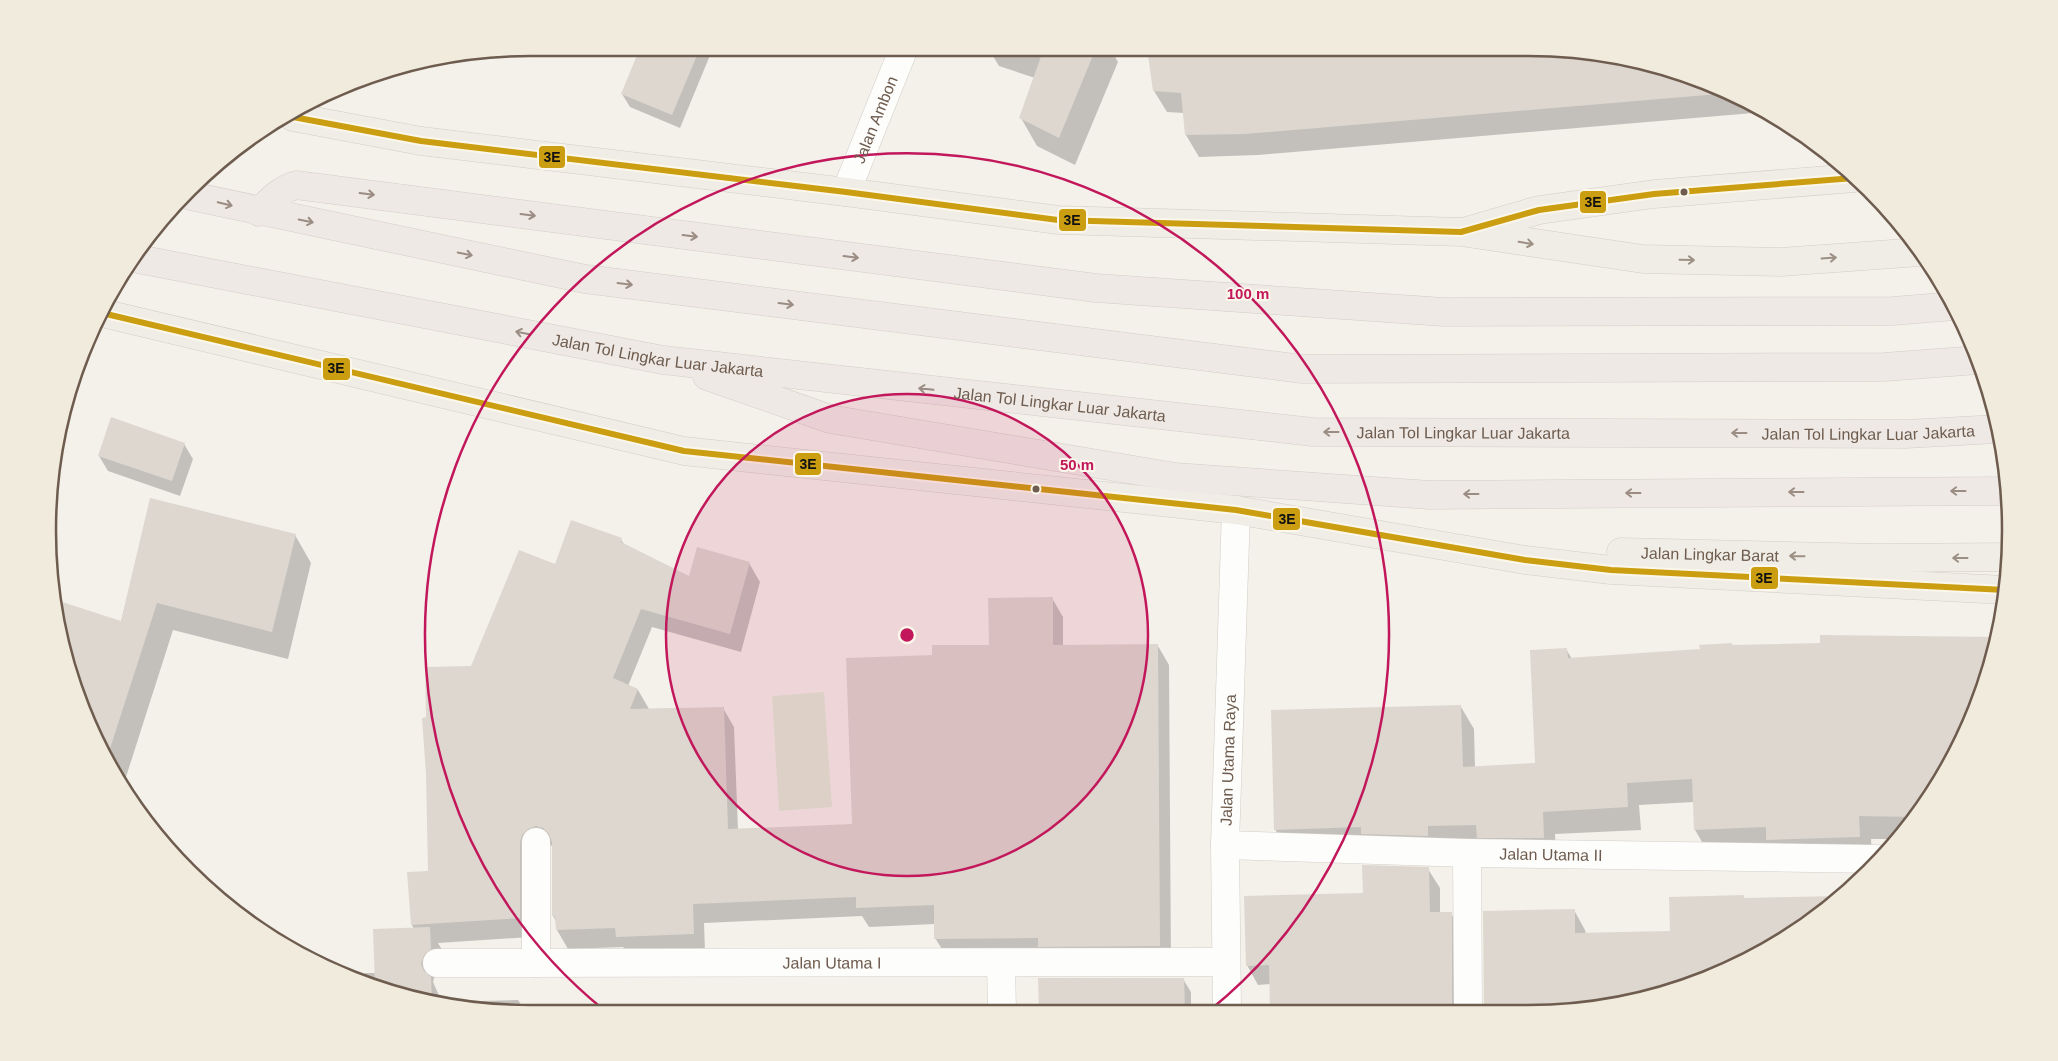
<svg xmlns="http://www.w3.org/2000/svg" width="2058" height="1061" viewBox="0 0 2058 1061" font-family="Arial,sans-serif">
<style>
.green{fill:#e0ead6}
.shadow{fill:#0003}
.building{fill:#ddd7d0}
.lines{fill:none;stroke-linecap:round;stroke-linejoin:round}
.minor-casing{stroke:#d3cec8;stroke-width:29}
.secondary-casing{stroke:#d2cdc5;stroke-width:29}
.primary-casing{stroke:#d3cdc7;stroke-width:29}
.motorway-casing{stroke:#d3cdc7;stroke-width:29}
.minor{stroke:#fdfdfc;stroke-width:28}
.secondary{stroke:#fdfdfc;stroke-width:28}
.primary{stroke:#f0ede6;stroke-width:28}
.motorway{stroke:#efe9e5;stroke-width:28}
.bus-1-casing{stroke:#fcf7eb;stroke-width:10}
.bus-1{stroke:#cb9e12;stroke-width:6}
.oneway{stroke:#9b8d83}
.oneway2{stroke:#9c8f83}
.ring{fill:none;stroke:#c2185b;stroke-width:2.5}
.bus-dot{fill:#6e5c4e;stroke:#fcf7eb;stroke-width:2}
.labels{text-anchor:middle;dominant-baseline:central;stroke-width:4;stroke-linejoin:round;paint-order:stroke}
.street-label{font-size:16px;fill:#6e5c4e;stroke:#fcf7eb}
.rim{fill:none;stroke:#6e5c4e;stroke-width:2.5}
.centre{fill:#c2185b;stroke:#fcf7eb;stroke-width:2.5}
.ring-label{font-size:15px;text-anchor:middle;font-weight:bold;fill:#c2185b;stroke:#fcf7eb;stroke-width:4;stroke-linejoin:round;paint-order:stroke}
.line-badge{stroke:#fcf7eb;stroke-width:2}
.pale-badge-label{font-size:14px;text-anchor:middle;font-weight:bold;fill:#111}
</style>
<rect width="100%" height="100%" fill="#f4f1ea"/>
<!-- green -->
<path class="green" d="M 824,692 L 832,807 L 779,811 L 772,696 Z"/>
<!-- shadow -->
<g class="shadow">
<path d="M 641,48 L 713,48 L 680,128 L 630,107 L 622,94 Z"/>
<path d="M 988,48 L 1110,48 L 1118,62 L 1075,165 L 1037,146 L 1021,118 L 1035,78 L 999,66 Z"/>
<path d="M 1157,48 L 1559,49 L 1652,64 L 1741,97 L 1765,112 L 1258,155 L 1199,157 L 1186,135 L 1184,113 L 1167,112 L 1154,91 Z"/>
<path d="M 184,444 L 193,459 L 180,496 L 108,471 L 99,456 Z"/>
<path d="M 151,500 L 295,535 L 311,563 L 288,659 L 173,630 L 126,777 L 119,774 L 97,744 L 121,622 Z"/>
<path d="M 621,540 L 625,545 L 690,577 L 749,563 L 760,582 L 741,652 L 652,627 L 628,686 L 638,690 L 649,709 L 723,708 L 734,727 L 738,830 L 854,826 L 933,656 L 990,646 L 1052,598 L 1063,617 L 1063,646 L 1158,646 L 1169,665 L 1171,965 L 947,957 L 935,938 L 935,924 L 869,927 L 862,916 L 704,923 L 705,952 L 628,955 L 623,947 L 568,949 L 557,930 L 556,922 L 553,915 L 553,846 L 548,845 L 531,937 L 438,943 L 441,948 L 441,969 L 435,975 L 433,982 L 442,1002 L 518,1000 L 526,1012 L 499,1012 L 406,997 L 366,982 L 365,973 L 375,973 L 414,929 L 412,925 L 408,873 L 429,872 L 428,719 L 556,565 Z"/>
<path d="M 1822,637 L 1997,638 L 1994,655 L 1961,744 L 1911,825 L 1896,839 L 1871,839 L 1872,859 L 1708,852 L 1695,830 L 1694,802 L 1639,805 L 1641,830 L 1555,834 L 1556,861 L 1288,852 L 1275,829 L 1461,707 L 1474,729 L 1475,767 L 1537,765 L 1566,649 L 1572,659 L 1701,650 L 1732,644 L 1733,647 L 1822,644 Z"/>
<path d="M 1428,869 L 1440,888 L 1440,913 L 1451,913 L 1462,933 L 1463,1010 L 1271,1010 L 1270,984 L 1258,985 L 1247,965 L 1364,895 Z"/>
<path d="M 1743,896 L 1745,899 L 1838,897 L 1821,914 L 1712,977 L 1591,1009 L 1485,1010 L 1574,910 L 1585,930 L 1586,934 L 1671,932 Z"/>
<path d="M 1183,979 L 1191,992 L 1191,1010 L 1040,1011 Z"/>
</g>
<!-- building -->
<g class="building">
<path d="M 640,48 L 700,48 L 672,115 L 621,94 Z"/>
<path d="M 1044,48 L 1096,48 L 1059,138 L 1019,118 Z"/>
<path d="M 1147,48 L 1559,49 L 1652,64 L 1730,93 L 1245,134 L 1185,135 L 1181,93 L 1153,91 Z"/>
<path d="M 111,417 L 185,443 L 172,481 L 98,456 Z"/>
<path d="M 150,498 L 296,534 L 272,632 L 157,603 L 107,758 L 97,744 L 53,599 L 121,621 Z"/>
<path d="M 571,520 L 622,538 L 621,542 L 689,576 L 697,547 L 750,562 L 730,634 L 641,609 L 613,678 L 638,689 L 630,709 L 724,707 L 728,829 L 852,824 L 846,658 L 932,655 L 932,645 L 989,645 L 988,598 L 1053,597 L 1053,645 L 1158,644 L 1160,946 L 1038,947 L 1038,938 L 934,939 L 934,905 L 856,908 L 856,897 L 693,904 L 694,934 L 616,937 L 615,928 L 556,930 L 555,916 L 552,916 L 552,842 L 549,834 L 543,828 L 536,826 L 528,829 L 522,835 L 520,842 L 520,918 L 411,925 L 407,872 L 428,871 L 426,774 L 422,718 L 426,717 L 425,667 L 471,666 L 519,550 L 555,564 Z"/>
<path d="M 1820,635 L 1997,637 L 1994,655 L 1961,744 L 1915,817 L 1859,816 L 1860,837 L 1766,840 L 1766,827 L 1694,830 L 1692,779 L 1627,783 L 1628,807 L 1543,812 L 1544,838 L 1477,838 L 1476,825 L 1428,826 L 1428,836 L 1361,834 L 1361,827 L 1274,830 L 1271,710 L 1461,705 L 1463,767 L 1535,763 L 1530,650 L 1567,648 L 1568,658 L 1700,649 L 1699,645 L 1732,643 L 1732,645 L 1820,643 Z"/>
<path d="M 1362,865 L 1429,867 L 1430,912 L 1452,912 L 1452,1010 L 1270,1010 L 1269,965 L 1246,966 L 1244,896 L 1363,893 Z"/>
<path d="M 1744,895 L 1744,898 L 1839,896 L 1821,914 L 1712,977 L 1591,1009 L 1484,1010 L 1483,911 L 1575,909 L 1575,933 L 1670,931 L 1669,897 Z"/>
<path d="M 430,927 L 431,949 L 424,955 L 421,964 L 424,971 L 431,977 L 432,1001 L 406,997 L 375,985 L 373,929 Z"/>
<path d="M 1038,978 L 1184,978 L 1185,1010 L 1039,1011 Z"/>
</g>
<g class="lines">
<!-- minor casing -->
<g class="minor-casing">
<g id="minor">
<path id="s1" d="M 846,192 L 904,48"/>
<path d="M 536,842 L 536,963"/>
<path id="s2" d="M 1225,845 L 1467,853 L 1877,859"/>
<path d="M 1467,853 L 1468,1010"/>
<path id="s3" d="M 437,963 L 1226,962"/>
<path d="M 1001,963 L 1002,1011"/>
</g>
</g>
<!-- secondary casing -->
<g class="secondary-casing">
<g id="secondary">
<path id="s4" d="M 1227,1010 L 1225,845 L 1236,510"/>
</g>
</g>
<!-- primary casing -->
<g class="primary-casing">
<g id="primary">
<path d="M 293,117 L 421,141 L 846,192 L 1058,220 L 1461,232 L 1643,259 L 1781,262 L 1920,252"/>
<path d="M 1467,231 L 1539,210 L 1654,194 L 1854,178"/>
<path d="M 102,313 L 684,451 L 1236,510 L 1525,560 L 1611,570 L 2005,590"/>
<path id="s5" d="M 1621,552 L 1878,558 L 2009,557"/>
</g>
</g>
<!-- motorway casing -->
<g class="motorway-casing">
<g id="motorway">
<path d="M 191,196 L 585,279 L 1302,369 L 1884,367 L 1978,360"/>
<path d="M 259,212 C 271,200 280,190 296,185 L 1096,288 L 1444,312 L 1893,311 L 1954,306"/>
<path id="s6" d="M 133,258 L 663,360 L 1313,432 L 1906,434 L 1997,429"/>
<path d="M 707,376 L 830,419 L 1175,477 L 1430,495 L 2007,491"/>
</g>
</g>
<!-- minor -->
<use href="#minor" class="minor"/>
<!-- secondary -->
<use href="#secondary" class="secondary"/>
<!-- primary -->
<use href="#primary" class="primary"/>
<!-- motorway -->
<use href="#motorway" class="motorway"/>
<!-- bus-1 casing -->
<g class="bus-1-casing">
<g id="bus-1">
<path d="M 293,117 L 421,141 L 846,192 L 1058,220 L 1461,232 L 1539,210 L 1654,194 L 1854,178"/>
<path d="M 102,313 L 684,451 L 1236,510 L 1525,560 L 1611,570 L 2005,590"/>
</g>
</g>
<!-- bus-1 -->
<use href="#bus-1" class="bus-1"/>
</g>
<!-- one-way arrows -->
<defs><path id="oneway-shaft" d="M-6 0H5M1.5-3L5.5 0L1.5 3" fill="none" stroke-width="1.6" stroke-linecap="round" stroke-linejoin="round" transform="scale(1.25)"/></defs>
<g class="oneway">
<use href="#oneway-shaft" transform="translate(367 194) rotate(7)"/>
<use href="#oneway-shaft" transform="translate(225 204) rotate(13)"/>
<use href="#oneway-shaft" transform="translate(528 215) rotate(7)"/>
<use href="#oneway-shaft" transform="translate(306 221) rotate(12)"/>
<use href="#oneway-shaft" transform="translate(690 236) rotate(7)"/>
<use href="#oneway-shaft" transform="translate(465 254) rotate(12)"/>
<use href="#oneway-shaft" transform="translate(851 257) rotate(7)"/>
<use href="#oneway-shaft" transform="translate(625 284) rotate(7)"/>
<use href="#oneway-shaft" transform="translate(786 304) rotate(7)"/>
<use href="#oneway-shaft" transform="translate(523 333) rotate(-169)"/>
<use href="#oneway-shaft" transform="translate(926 389) rotate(-174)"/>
<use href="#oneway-shaft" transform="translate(1331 432) rotate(-180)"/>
<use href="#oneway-shaft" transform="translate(1739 433) rotate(-180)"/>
<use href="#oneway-shaft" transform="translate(1958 491) rotate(180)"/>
<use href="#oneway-shaft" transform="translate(1796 492) rotate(180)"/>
<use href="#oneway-shaft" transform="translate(1633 493) rotate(180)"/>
<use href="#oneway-shaft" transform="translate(1471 494) rotate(180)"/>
</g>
<g class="oneway2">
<use href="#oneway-shaft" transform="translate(1526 243) rotate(9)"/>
<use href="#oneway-shaft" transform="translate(1829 258) rotate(-4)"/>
<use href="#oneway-shaft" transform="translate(1687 260) rotate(1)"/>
<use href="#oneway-shaft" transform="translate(1797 556) rotate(-179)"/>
<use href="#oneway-shaft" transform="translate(1960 558) rotate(180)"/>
</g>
<!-- distance rings -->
<circle cx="907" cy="635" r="241" fill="#c2185b" fill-opacity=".12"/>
<g class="ring">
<circle cx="907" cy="635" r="241"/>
<path d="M604 1010A482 482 0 1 1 1210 1010"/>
</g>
<!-- markers -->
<g class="bus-dot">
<circle cx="1684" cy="192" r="4.5"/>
<circle cx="1036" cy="489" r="4.5"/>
</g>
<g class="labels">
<!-- street labels -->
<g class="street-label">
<text stroke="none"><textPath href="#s1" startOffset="78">Jalan Ambon</textPath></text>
<text stroke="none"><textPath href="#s6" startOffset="534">Jalan Tol Lingkar Luar Jakarta</textPath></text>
<text stroke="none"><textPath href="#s6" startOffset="939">Jalan Tol Lingkar Luar Jakarta</textPath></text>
<text stroke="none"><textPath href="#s6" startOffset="1749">Jalan Tol Lingkar Luar Jakarta</textPath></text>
<text stroke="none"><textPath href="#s6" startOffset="1344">Jalan Tol Lingkar Luar Jakarta</textPath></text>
<text stroke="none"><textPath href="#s5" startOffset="89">Jalan Lingkar Barat</textPath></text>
<text stroke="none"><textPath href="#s4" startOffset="250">Jalan Utama Raya</textPath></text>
<text stroke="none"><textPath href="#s2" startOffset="326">Jalan Utama II</textPath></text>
<text stroke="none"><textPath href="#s3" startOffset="395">Jalan Utama I</textPath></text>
</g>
</g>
<!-- crop -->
<path d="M0 0H2058V1061H0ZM530 56H1528A474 474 0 0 1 2002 530V531A474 474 0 0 1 1528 1005H530A474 474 0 0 1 56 531V530A474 474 0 0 1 530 56Z" fill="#f1ebde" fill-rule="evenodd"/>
<path class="rim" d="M530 56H1528A474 474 0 0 1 2002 530V531A474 474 0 0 1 1528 1005H530A474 474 0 0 1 56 531V530A474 474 0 0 1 530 56Z"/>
<circle cx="907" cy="635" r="8" class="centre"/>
<g class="ring-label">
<text x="1248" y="299">100 m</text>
<text x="1077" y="470">50 m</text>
</g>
<g class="line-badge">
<rect x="538" y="145" width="28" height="24" rx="5" fill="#cb9e12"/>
<rect x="1579" y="190" width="28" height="24" rx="5" fill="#cb9e12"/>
<rect x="1058" y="208" width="29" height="24" rx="5" fill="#cb9e12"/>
<rect x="322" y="357" width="29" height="24" rx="5" fill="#cb9e12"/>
<rect x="794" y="452" width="28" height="24" rx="5" fill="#cb9e12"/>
<rect x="1272" y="507" width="29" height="24" rx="5" fill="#cb9e12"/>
<rect x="1750" y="566" width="29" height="24" rx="5" fill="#cb9e12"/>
</g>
<g class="pale-badge-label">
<text x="552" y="162">3E</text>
<text x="1593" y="207">3E</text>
<text x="1072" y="225">3E</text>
<text x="336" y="373">3E</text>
<text x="808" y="469">3E</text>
<text x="1287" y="524">3E</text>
<text x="1764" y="583">3E</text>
</g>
</svg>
